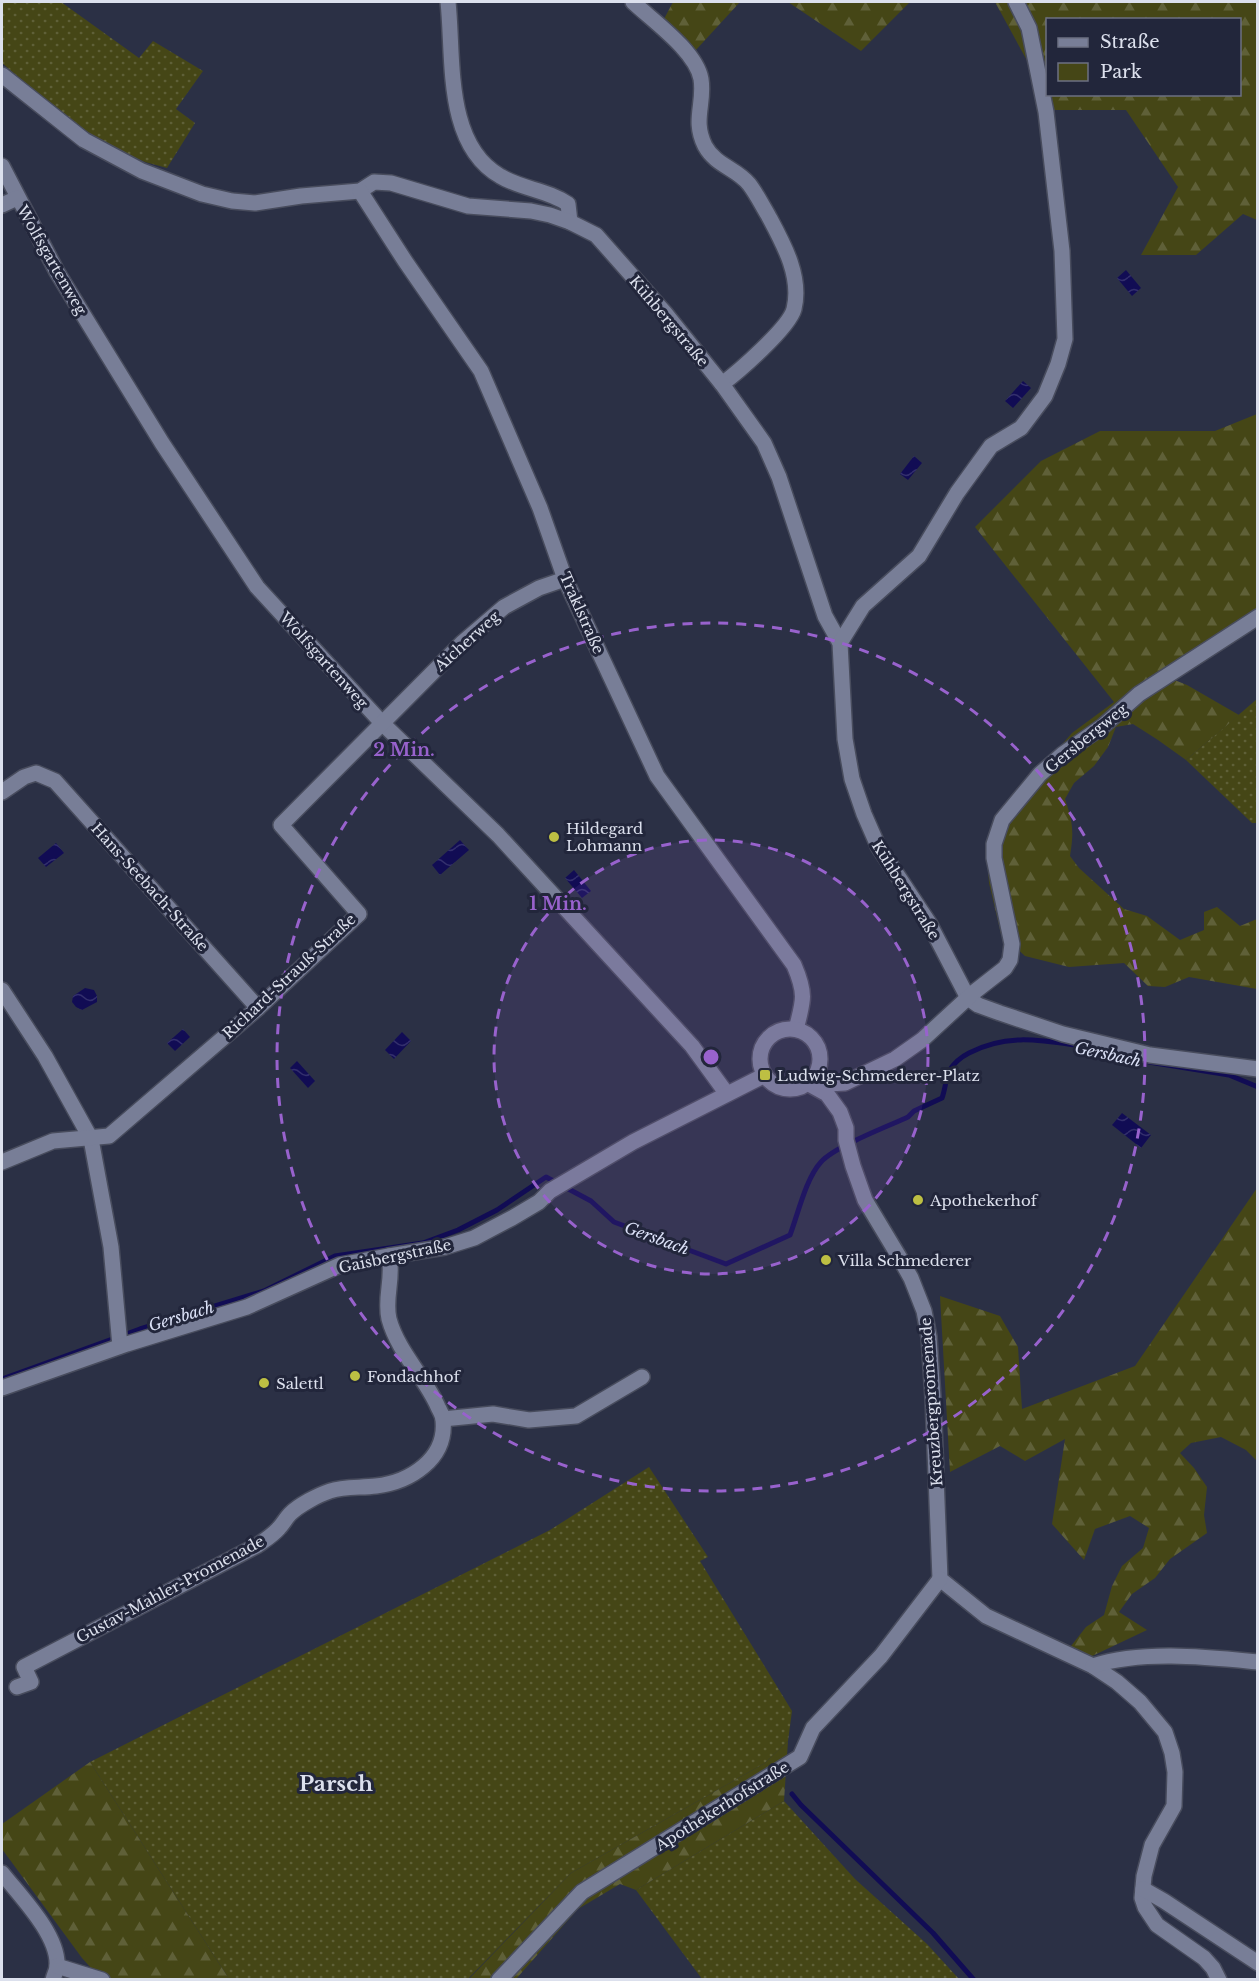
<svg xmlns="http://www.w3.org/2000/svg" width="1259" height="1981" viewBox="0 0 1259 1981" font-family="'Libre Baskerville',serif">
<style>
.green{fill:url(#green-dots)}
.forest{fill:url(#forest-firs);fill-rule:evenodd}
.water{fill:url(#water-waves)}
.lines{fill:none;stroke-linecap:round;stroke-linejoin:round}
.stream{stroke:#110c54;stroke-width:5}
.street-casing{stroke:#484c5d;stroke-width:18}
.street{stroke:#787e97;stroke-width:15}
.ring{fill:none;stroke:#9862cd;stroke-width:3;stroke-dasharray:10 8}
.poi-dot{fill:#bdbf43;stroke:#22263b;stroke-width:2}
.labels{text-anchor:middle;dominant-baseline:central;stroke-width:6;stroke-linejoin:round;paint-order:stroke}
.street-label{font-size:15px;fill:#dce0ed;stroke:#22263b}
.poi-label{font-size:15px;fill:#dce0ed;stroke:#22263b;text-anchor:start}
.water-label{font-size:16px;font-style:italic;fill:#dbe1f7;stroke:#22263b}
.district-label{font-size:21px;font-weight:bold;fill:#dce0ed;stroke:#22263b}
.centre{fill:#9862cd;stroke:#22263b;stroke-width:3}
.ring-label{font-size:18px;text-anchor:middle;font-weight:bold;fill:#9862cd;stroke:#22263b;stroke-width:6;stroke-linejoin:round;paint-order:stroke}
</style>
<defs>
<pattern id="green-dots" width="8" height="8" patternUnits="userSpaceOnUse" patternTransform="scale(1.5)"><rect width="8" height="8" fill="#454616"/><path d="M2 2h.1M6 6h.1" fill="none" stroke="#5f6038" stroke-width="1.8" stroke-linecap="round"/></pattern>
<pattern id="forest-firs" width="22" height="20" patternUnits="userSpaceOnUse" patternTransform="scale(1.5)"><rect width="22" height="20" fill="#454616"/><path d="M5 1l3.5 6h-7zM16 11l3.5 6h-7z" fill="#5f6038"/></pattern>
<pattern id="water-waves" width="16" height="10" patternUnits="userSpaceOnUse" patternTransform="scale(1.5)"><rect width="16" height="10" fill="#110c54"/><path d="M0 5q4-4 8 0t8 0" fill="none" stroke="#332f6d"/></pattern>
</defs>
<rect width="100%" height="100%" fill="#2b3045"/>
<!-- green -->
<g class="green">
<path d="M 2,2 L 61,2 L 139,58 L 153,41 L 203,71 L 176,109 L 195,123 L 167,168 L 145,162 L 88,137 L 2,63 Z"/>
<path d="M 1257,699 L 1257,823 L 1252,823 L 1186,760 Z"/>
<path d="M 649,1467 L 708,1557 L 700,1561 L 792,1711 L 788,1741 L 765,1763 L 571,1873 L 468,1979 L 229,1979 L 90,1762 L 550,1530 Z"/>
<path d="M 784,1801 L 855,1879 L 927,1944 L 959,1979 L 702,1979 L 636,1890 Z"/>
</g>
<!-- forest -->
<g class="forest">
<path d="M 673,2 L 740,2 L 695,51 L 664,19 Z"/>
<path d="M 788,2 L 910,2 L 861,51 Z"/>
<path d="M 995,2 L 1257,2 L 1257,220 L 1243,214 L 1196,255 L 1141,255 L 1178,187 L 1126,110 L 1054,110 ZM 1048,20 L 1240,20 L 1240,94 L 1048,94 Z"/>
<path d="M 1257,414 L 1257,614 L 1172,679 L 1187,685 L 1239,715 L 1186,760 L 1158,740 L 1133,724 L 1116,727 L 1108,747 L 1094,766 L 1074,783 L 1065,799 C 1073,823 1074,831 1070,856 L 1079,868 L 1124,909 L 1147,916 L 1180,940 L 1204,930 L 1204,912 L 1217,907 L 1240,926 L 1257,919 L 1257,989 L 1189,977 L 1165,987 L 1148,986 L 1124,963 L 1069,967 L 1025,956 L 1001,934 L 989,883 L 986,845 L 998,817 L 1072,733 L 1114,702 L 975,527 L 1041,461 L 1100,431 L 1215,431 Z"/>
<path d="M 1257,1188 L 1257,1461 L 1246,1450 L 1221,1437 L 1191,1443 L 1180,1453 L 1194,1468 L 1207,1487 L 1204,1515 L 1207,1533 L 1170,1559 L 1155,1578 L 1132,1594 L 1119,1612 L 1147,1630 L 1088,1658 L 1078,1654 L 1071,1646 L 1086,1627 L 1104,1615 L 1112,1586 L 1122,1566 L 1143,1548 L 1149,1528 L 1130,1516 L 1095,1529 L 1084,1560 L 1052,1524 L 1065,1439 L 1025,1461 L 1000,1446 L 950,1472 L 940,1296 L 1000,1316 L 1018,1347 L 1022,1409 L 1135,1366 Z"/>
<path d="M 788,1741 L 784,1801 L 636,1890 L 620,1884 L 578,1909 L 516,1979 L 468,1980 L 571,1873 L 765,1763 Z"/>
<path d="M 90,1762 L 229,1979 L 101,1979 L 82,1958 L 2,1849 L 2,1824 Z"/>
</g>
<!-- water -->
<g class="water">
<path d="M 1126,270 L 1141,288 L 1132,296 L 1117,278 Z"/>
<path d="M 1023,381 L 1031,388 L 1013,408 L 1005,401 Z"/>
<path d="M 914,456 L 922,463 L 908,480 L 900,474 Z"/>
<path d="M 460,840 L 469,850 L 440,875 L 432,865 Z"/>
<path d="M 56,843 L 64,853 L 46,867 L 38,858 Z"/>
<path d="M 574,870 L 591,891 L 582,898 L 565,878 Z"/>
<path d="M 85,988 L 94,990 L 97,996 L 97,1002 L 82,1010 L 76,1007 L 72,1002 L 73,996 Z"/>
<path d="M 183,1029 L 190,1037 L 175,1051 L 167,1043 Z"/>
<path d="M 402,1032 L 411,1041 L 394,1059 L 385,1050 Z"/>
<path d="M 297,1061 L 315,1081 L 308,1088 L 290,1068 Z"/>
<path d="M 1122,1113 L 1151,1135 L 1141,1148 L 1112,1125 Z"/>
</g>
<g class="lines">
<!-- stream -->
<g class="stream">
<path d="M 1149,1062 L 1229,1075 L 1258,1087"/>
<path d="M 2,1379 L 140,1329 L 264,1291 L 335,1256 L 423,1243 L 458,1230 L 497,1210 L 546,1177 L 591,1201 L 614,1222 L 726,1264 L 790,1235 C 798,1214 806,1178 821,1162 C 836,1146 886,1127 908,1117 L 914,1111 L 942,1098 C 945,1090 946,1078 949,1071 C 954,1063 961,1057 969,1053 C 1009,1032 1045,1041 1087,1047"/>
<path d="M 792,1794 L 801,1805 L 933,1933 L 974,1980"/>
</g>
<!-- street casing -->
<g class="street-casing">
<g id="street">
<path d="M 448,2 C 454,57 444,144 500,176 C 521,189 548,190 568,204 L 570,222"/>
<path d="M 633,2 C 653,21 696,51 701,79 C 705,104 692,120 705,146 C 716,166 736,168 749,184 C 756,193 762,205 768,215 C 783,243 802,276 794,309 C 789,328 738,372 722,384"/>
<path d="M 2,75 L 84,140 L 142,171 L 202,194 L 232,201 L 255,203 L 301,196 L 360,191 L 374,182 L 391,183 L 468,206 L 531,211 L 550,215 L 570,222 L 596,235 L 665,313 L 722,384 L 764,443 L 779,477 L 825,616 L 840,643 L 845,739 L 852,779 L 864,814 L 878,846 L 929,923 L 968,998 L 978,1005 L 1000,1013 L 1063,1034 L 1150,1055 L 1258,1069"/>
<path d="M 2,166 L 57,272 L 162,443 L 257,587 L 382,723 L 498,835 L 692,1046 L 727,1094"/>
<path d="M 360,191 L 405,261 L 481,371 L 540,508 L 565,579 L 657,776 L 794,965 C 806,993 804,1000 796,1029"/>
<path d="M 2,205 L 17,198"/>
<path d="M 840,643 L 863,606 L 919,556 L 957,493 L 991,446 L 1021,428 L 1045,396 L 1058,364 L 1065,339 L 1062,251 L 1046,112 L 1029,28 L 1016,2"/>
<path d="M 2,792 L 24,777 L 36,773 L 55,781 L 258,1008"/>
<path d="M 2,990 L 45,1056 L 91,1139 L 111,1247 L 120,1346"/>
<circle cx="790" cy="1059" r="30"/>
<path d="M 814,1077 L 828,1084 L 845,1083 L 895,1059 L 922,1040 L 973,993 L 1005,968 L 1010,960 L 1012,944 L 994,858 L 994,844 L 1002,820 L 1040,774 L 1063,754 L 1103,726 L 1139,694 L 1258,617"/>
<path d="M 807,1083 L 827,1094 L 840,1112 L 846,1128 L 846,1140 L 853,1166 L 865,1200 L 898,1255 L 911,1278 L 924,1311 L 929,1337 L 933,1398 L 940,1579 L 986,1616 L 1093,1666 L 1117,1682 L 1140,1702 L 1165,1732 L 1172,1753 L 1175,1772 L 1174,1806 L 1152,1845 L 1144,1876 L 1142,1898 L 1145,1907 L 1157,1925 L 1204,1958 L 1213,1968 L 1219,1980"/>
<path d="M 2,1162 L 53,1141 L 109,1136 L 258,1008 L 359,914 L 281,825 L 462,643 L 504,607 L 539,588 L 565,579"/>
<path d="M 2,1388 L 127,1344 L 247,1307 L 340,1265 L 389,1256 L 445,1247 L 474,1238 L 512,1218 L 539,1202 L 550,1191 L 633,1142 L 765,1075"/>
<path d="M 443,1419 L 493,1414 L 529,1420 L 576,1416 L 642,1377"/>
<path d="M 1093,1666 C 1142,1650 1206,1657 1258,1662"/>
<path d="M 17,1687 L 31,1682 L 24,1667 L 258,1545 C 265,1540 273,1535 279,1528 C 283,1524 286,1518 290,1514 C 299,1505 318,1495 330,1491 C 344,1486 361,1488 376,1486 C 410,1482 447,1459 443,1420 C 443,1416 440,1411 438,1407 C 425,1377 398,1352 389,1319 C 384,1298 394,1277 389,1256"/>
<path d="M 2,1873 C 20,1896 59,1935 57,1966 C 57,1970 54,1975 53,1980"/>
<path d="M 1143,1889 L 1164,1901 L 1258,1963"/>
<path d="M 57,1966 L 102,1980"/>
<path d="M 499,1980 L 582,1892 L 800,1757 L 813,1728 L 881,1656 L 940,1579"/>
</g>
</g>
<!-- street -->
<use href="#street" class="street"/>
</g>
<!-- distance rings -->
<circle cx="711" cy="1057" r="217" fill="#9862cd" fill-opacity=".12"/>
<g class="ring">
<circle cx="711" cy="1057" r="217"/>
<circle cx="711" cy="1057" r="434"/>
</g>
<!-- markers -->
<g class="poi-dot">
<circle cx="554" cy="837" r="6"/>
<rect x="759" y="1069" width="12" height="12" rx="3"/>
<circle cx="918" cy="1200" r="6"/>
<circle cx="826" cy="1260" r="6"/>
<circle cx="355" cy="1376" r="6"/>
<circle cx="264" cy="1383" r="6"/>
</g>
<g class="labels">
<!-- street labels -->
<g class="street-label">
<text transform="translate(52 260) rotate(60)">Wolfsgartenweg</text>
<text transform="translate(669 321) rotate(50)">Kühbergstraße</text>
<text transform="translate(582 613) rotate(66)">Traklstraße</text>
<text transform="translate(467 641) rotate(-42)">Aicherweg</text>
<text transform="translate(324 660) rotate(48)">Wolfsgartenweg</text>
<text transform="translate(1086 738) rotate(-39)">Gersbergweg</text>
<text transform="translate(150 887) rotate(48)">Hans-Seebach-Straße</text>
<text transform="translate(906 890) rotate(58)">Kühbergstraße</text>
<text transform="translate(289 976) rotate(-43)">Richard-Strauß-Straße</text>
<text transform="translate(395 1256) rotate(-12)">Gaisbergstraße</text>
<text transform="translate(931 1402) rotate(-94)">Kreuzbergpromenade</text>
<text transform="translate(170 1589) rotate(-28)">Gustav-Mahler-Promenade</text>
<text transform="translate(722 1806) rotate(-32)">Apothekerhofstraße</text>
</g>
<!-- poi labels -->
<g class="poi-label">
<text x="566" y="828">Hildegard<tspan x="566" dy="17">Lohmann</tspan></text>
<text x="777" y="1075">Ludwig-Schmederer-Platz</text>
<text x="930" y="1200">Apothekerhof</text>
<text x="838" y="1260">Villa Schmederer</text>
<text x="367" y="1376">Fondachhof</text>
<text x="276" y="1383">Salettl</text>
</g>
<!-- water labels -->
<g class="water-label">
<text transform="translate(1108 1054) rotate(12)">Gersbach</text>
<text transform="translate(657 1238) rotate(20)">Gersbach</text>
<text transform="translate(181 1316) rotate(-17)">Gersbach</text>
</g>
<!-- district labels -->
<g class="district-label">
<text x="336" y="1784">Parsch</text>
</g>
</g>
<circle cx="711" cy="1057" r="9" class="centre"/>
<g class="ring-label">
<text x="404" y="756">2 Min.</text>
<text x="558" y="910">1 Min.</text>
</g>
<!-- border -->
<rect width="1259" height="1981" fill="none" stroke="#dce0ed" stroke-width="6"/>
<!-- legend -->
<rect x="1046" y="18" width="195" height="78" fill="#22263b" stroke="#6c7082" stroke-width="1.5"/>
<rect x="1058" y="38" width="30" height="9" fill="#787e97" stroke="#6c7082" stroke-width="1.5"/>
<text x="1100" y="48" font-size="18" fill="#dce0ed">Straße</text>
<rect x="1058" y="63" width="30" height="18" fill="#454616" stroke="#6c7082" stroke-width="1.5"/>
<text x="1100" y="78" font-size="18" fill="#dce0ed">Park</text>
</svg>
